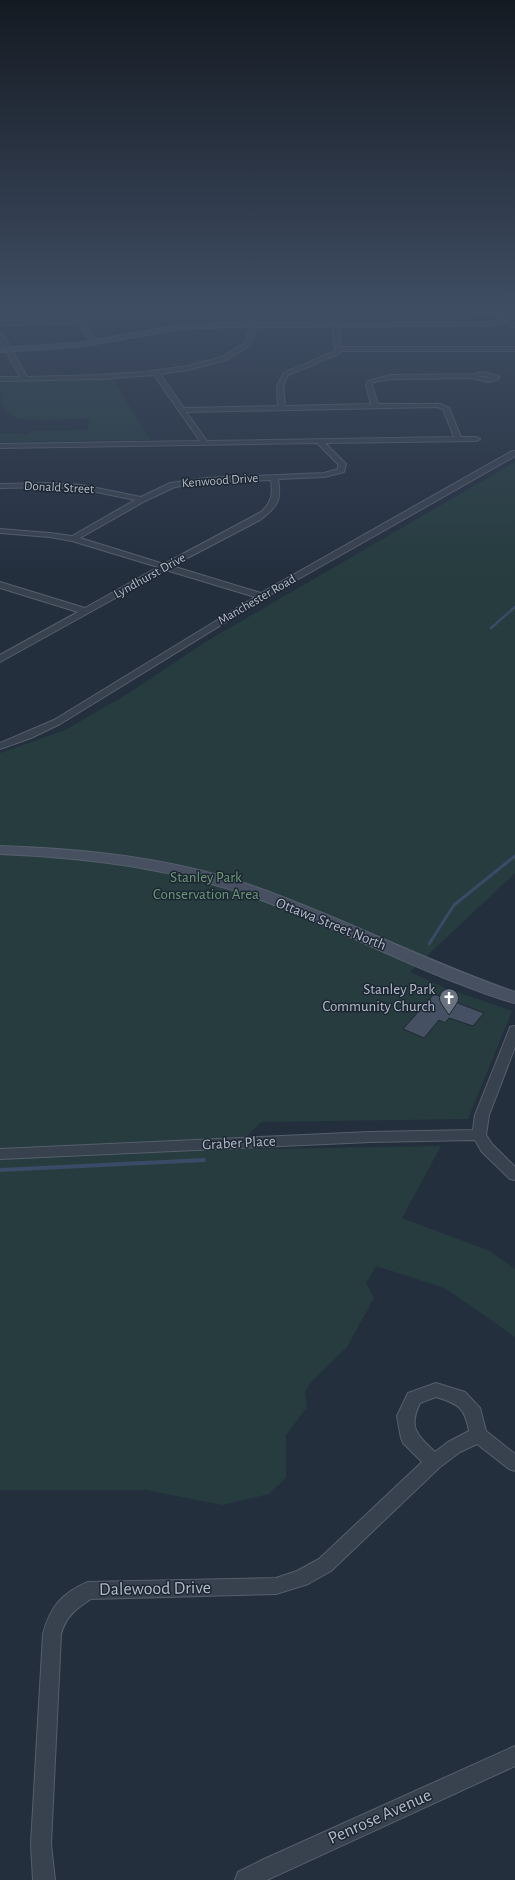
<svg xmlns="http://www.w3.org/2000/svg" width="515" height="1880" viewBox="0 0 515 1880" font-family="'Alegreya Sans',sans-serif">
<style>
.green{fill:#263c3f}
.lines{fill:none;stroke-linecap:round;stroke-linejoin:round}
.stream-far2{stroke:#394c67;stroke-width:2.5}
.stream-far1{stroke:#394c67;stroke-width:3}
.stream{stroke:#394c67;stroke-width:4}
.building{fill:#455162;stroke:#1f2835}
.street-casing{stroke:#565f6c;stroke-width:2}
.secondary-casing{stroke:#565f6c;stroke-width:2}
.street{fill:#38414e;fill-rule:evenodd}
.secondary{fill:#465061;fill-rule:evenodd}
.labels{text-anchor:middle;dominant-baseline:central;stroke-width:3;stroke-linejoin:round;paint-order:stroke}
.far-street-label{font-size:13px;fill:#b4bcc9;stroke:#1d2633}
.park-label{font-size:15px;fill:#6b9a76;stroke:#1d2633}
.street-label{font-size:15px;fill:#b4bcc9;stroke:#1d2633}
.poi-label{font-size:15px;fill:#b4bcc9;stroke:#1d2633;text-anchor:end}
.near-street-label{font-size:18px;fill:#b4bcc9;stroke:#1d2633}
</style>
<rect width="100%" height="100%" fill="#242f3e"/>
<!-- green -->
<g class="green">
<path d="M 112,378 L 150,440 L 0,442 L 0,433 L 29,434 L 30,431 L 88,430 L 89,419 C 72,417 18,426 8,413 C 0,404 0,391 0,380 Z"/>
<path d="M 515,462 L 515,873 L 410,972 L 445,988 L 512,1011 L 468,1119 L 261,1122 L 247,1136 L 249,1149 L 441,1146 L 402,1218 L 490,1251 L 515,1269 L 515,1337 L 445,1288 L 376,1266 L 366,1283 L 374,1298 L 347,1347 L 311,1382 L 305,1392 L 307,1407 L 286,1435 L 286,1478 L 269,1494 L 222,1505 L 146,1490 L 0,1490 L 0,753 L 65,730 L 129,693 L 207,641 Z"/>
</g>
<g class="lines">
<!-- stream-far2 -->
<path class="stream-far2" d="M 491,628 L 515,607"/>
<!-- stream-far1 -->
<path class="stream-far1" d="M 429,944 L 454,905 L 515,856"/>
<!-- stream -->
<path class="stream" d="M 0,1170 L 204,1160"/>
</g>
<!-- building -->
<path class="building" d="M 434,994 L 484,1013 L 473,1026 L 449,1018 L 445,1023 L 439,1020 L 424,1038 L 403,1029 Z"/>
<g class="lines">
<!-- street casing -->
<g class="street-casing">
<g id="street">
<path d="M 67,308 L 73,308 L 97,343 L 96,344 L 92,344 L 77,323 L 0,325 L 0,321 L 75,319 Z"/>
<path d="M 236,308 L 242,308 L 257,324 L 250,345 L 226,360 L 188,370 L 160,374 L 184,408 L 278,406 L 277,386 L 284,373 L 335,351 L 332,324 L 335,322 L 338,324 L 341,347 L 515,347 L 515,351 L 341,351 L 340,353 L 288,375 L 283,386 L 285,406 L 371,404 L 366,385 L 368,381 L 391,375 L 474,374 L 484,372 L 500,377 L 497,380 L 489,382 L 471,378 L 391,379 L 374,382 L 372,385 L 378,404 L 440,404 L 449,408 L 461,437 L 476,437 L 480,439 L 476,441 L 325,443 L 346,464 L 344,472 L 324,477 L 278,479 C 282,501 277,507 260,520 L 172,566 L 261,593 L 512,451 L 515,451 L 515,456 L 265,598 L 60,724 L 31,738 L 0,749 L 0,743 L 54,720 L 255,597 L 166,570 L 0,662 L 0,655 L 78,612 L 0,588 L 0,582 L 85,608 L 158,567 L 72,541 L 50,537 L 0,533 L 0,529 L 50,533 L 72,536 L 135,500 L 82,489 L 51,487 L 0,488 L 0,484 L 51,483 L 82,485 L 141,497 L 170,483 L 207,478 L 324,473 L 338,469 L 338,464 L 317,443 L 0,448 L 0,444 L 200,441 L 154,375 L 99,379 L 0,381 L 0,377 L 20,377 L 0,340 L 0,332 L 3,334 L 27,377 L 99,375 L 145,372 L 188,366 L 222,357 L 245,343 L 251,324 ZM 484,376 L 492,378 L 479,377 ZM 437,407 L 443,409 L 454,437 L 207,441 L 186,412 ZM 271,480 C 273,494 272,502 261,512 L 164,564 L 80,538 L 145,501 L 175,487 L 207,482 Z"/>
<path d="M 515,323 L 515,327 L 509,325 L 510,324 Z"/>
<path d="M 515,1026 L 515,1047 L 489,1115 L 486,1135 L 492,1144 L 515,1167 L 515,1180 L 510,1179 L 482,1152 L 475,1140 L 370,1142 L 0,1159 L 0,1149 L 370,1132 L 473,1130 L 475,1115 L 509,1030 L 510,1027 Z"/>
<path d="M 436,1383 L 465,1392 L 480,1408 L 486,1431 L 515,1454 L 515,1471 L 509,1469 L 477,1444 L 460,1452 L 440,1467 L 331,1571 L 308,1584 L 276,1594 L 91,1599 C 76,1609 66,1616 61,1634 L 51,1844 L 55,1880 L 33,1880 L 31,1844 L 43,1634 C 50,1607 62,1593 88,1582 L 276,1578 L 297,1571 L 319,1559 L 422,1462 L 403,1443 L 401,1438 L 397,1416 L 408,1393 ZM 436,1397 C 459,1404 465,1408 469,1431 L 448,1442 L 435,1452 C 417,1435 408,1428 420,1403 Z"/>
<path d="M 515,1746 L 515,1766 L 267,1880 L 235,1880 L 238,1872 L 262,1860 Z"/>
</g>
</g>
<!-- secondary casing -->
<g class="secondary-casing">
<g id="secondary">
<path d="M 451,308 L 469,308 L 502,314 L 502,317 L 508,315 L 512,317 L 501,325 L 485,326 L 221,327 L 175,330 L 78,347 L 0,352 L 0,348 L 78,343 L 175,326 L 221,323 L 485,322 L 496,321 L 501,318 Z"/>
<path d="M 0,846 C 83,849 167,857 247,884 C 338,915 424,961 515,992 L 515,1003 C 494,998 473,989 452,981 C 391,957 331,926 269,903 C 182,869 93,858 0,854 Z"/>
</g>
</g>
<!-- street -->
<use href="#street" class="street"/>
<!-- secondary -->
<use href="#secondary" class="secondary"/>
</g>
<!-- sky -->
<linearGradient id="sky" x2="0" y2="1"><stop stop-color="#141a22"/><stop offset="0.54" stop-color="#3f4d63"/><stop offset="1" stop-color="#3f4d63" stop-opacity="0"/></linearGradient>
<rect width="515" height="572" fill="url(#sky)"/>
<!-- icons -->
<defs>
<g id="church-pin" transform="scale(1)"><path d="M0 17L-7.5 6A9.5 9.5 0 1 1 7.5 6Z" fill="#6b7280" stroke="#1d2633"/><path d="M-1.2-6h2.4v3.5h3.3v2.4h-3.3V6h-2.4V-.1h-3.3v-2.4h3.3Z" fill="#fff"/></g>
</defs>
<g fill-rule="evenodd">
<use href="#church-pin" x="449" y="998"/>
</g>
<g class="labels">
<!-- far-street labels -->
<g class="far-street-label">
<text transform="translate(220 481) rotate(-4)">Kenwood Drive</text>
<text transform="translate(59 488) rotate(3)">Donald Street</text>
<text transform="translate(150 576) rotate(-29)">Lyndhurst Drive</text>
<text transform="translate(257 600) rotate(-30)">Manchester Road</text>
</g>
<!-- park labels -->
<g class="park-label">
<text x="206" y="877">Stanley Park<tspan x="206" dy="17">Conservation Area</tspan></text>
</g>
<!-- street labels -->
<g class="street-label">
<text transform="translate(331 924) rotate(22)">Ottawa Street North</text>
<text transform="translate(239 1143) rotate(-3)">Graber Place</text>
</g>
<!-- poi labels -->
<g class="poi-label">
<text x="435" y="989">Stanley Park<tspan x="435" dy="17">Community Church</tspan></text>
</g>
<!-- near-street labels -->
<g class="near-street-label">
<text transform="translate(155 1589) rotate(-1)">Dalewood Drive</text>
<text transform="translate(380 1817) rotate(-24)">Penrose Avenue</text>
</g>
</g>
</svg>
